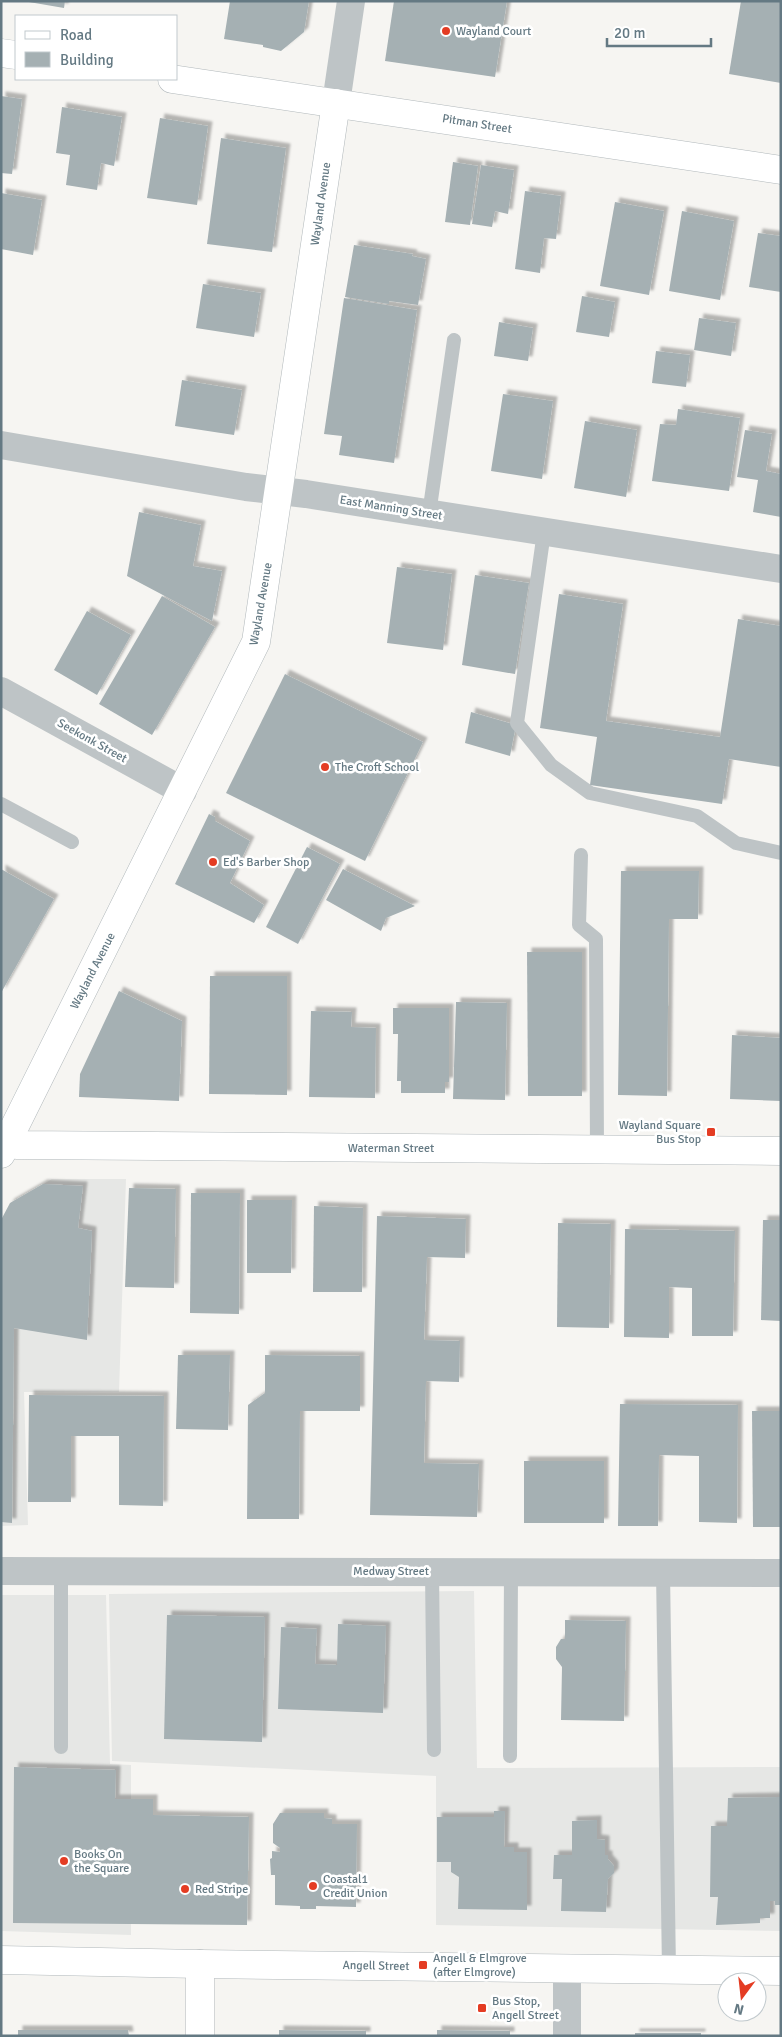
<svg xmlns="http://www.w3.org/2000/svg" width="782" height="2037" viewBox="0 0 782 2037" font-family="Signika,sans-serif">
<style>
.built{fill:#e6e7e5}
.building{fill:#a5b0b3;filter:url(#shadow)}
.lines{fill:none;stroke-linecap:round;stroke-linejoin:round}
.secondary-casing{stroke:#b1b8bb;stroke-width:29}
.lane{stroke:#bec4c6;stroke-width:14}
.street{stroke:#bec4c6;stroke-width:28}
.secondary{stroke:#fff;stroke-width:28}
.poi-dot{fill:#e43c23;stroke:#fff;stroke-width:2}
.labels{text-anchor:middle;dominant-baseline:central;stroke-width:5;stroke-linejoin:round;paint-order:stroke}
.poi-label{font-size:12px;fill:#647983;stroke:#fff;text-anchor:start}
.street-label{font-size:12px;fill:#647983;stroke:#fff}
</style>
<defs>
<filter id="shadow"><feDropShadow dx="4.5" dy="-4.5" stdDeviation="1" flood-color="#0004"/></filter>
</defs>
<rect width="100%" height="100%" fill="#f6f5f2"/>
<!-- built -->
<g class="built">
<path d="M 52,1179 L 126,1179 L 119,1392 L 24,1392 L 28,1525 L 1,1526 L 1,1225 L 13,1202 Z"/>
<path d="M 474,1591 L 477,1768 L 781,1767 L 781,1931 L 436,1925 L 436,1776 L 112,1761 L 109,1594 Z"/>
<path d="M 1,1595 L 106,1595 L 110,1764 L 131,1765 L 131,1935 L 1,1931 Z"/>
</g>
<!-- building -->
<g class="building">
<path d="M 23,1 L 65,1 L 64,8 Z"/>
<path d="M 230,1 L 309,1 L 304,32 L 281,51 L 263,47 L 263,45 L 224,39 Z"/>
<path d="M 394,1 L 507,1 L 495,77 L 385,61 Z"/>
<path d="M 741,1 L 781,1 L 781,83 L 729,74 Z"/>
<path d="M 1,96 L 22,99 L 12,174 L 1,173 Z"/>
<path d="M 62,107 L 122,117 L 114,166 L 101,163 L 97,190 L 66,185 L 70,155 L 56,153 Z"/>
<path d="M 160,118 L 208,126 L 197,205 L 147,198 Z"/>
<path d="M 221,138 L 286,148 L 272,252 L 207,244 Z"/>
<path d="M 453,162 L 478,166 L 470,225 L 445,222 Z"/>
<path d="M 481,165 L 514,170 L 508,214 L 495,211 L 492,227 L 472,224 Z"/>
<path d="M 525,191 L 561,196 L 556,239 L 544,238 L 540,273 L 515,269 Z"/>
<path d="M 1,193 L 42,200 L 33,255 L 1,249 Z"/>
<path d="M 615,202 L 664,211 L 649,295 L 600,286 Z"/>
<path d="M 682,211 L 734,221 L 720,300 L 669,291 Z"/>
<path d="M 758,233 L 781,236 L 781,292 L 749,287 Z"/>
<path d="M 354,245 L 413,254 L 412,256 L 426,259 L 418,305 L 389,301 L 389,304 L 345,297 Z"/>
<path d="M 203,284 L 261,293 L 254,337 L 196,328 Z"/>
<path d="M 582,296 L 615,302 L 609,337 L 576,332 Z"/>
<path d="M 344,298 L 417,310 L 394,463 L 339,455 L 342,436 L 324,434 Z"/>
<path d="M 699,318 L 736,323 L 731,356 L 694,350 Z"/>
<path d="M 499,322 L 533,328 L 528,361 L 494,356 Z"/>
<path d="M 656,351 L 690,355 L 686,387 L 652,383 Z"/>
<path d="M 182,380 L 242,390 L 234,435 L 175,426 Z"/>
<path d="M 503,394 L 553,401 L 542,479 L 491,471 Z"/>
<path d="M 678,409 L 740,418 L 729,491 L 652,481 L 660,424 L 676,425 Z"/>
<path d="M 585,421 L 637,430 L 626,497 L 574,488 Z"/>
<path d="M 745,430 L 772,434 L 766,471 L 781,474 L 781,517 L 753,512 L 758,480 L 737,477 Z"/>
<path d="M 139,512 L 201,525 L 193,566 L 222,571 L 212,621 L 127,576 Z"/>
<path d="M 397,567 L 452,574 L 443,650 L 387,643 Z"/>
<path d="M 475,575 L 529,583 L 515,674 L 462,665 Z"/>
<path d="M 559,594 L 623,604 L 606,721 L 720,737 L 738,619 L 781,626 L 781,767 L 729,759 L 722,804 L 590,785 L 597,737 L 540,728 Z"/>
<path d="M 162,596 L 215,627 L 152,735 L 99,704 Z"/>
<path d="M 87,611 L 131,635 L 97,695 L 54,670 Z"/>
<path d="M 285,674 L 423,742 L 365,861 L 226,793 Z"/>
<path d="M 471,712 L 516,725 L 510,756 L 465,743 Z"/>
<path d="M 209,814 L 215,817 L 215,821 L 250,841 L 230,883 L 264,905 L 254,923 L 175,884 Z"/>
<path d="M 307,847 L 340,864 L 298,944 L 266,927 Z"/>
<path d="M 1,869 L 54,899 L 1,993 Z"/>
<path d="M 343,869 L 415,906 L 386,918 L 381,931 L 326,900 Z"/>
<path d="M 621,871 L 699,871 L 698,919 L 669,919 L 667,1096 L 618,1095 Z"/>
<path d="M 527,952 L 582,952 L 582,1096 L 528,1096 Z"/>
<path d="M 210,976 L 287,976 L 287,1095 L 209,1094 Z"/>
<path d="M 119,991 L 182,1021 L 179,1101 L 79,1097 L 80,1074 Z"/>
<path d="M 456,1002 L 507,1003 L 505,1100 L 453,1099 Z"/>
<path d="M 393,1008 L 449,1008 L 449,1082 L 445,1082 L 445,1093 L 401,1093 L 401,1081 L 397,1081 L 398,1034 L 393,1034 Z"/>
<path d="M 311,1011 L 352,1012 L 351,1027 L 376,1028 L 375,1098 L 309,1097 Z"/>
<path d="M 732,1035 L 781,1038 L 781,1101 L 730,1099 Z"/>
<path d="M 43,1184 L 83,1186 L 78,1228 L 92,1231 L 87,1340 L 14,1328 L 12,1523 L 1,1522 L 1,1220 L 10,1203 Z"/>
<path d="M 129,1188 L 176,1189 L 174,1288 L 125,1287 Z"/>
<path d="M 191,1193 L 240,1193 L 239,1314 L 190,1313 Z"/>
<path d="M 247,1200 L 292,1200 L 291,1273 L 247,1273 Z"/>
<path d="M 314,1206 L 363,1208 L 362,1292 L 313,1292 Z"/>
<path d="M 377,1216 L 466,1219 L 465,1258 L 427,1257 L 424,1340 L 460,1341 L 459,1382 L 426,1381 L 424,1463 L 479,1464 L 477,1517 L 370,1515 Z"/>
<path d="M 763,1220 L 781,1220 L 781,1321 L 761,1320 Z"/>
<path d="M 558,1223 L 611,1224 L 609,1328 L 557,1327 Z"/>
<path d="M 625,1229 L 735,1231 L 733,1336 L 692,1336 L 692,1288 L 669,1287 L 669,1338 L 624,1337 Z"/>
<path d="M 178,1355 L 230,1355 L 228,1430 L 176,1429 Z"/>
<path d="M 265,1355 L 360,1356 L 360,1411 L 300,1411 L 299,1519 L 247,1519 L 248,1405 L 265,1393 Z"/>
<path d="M 29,1395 L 164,1396 L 163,1506 L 119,1505 L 119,1436 L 71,1436 L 71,1502 L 28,1502 Z"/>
<path d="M 620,1404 L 738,1405 L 737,1523 L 699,1522 L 699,1456 L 659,1455 L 658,1526 L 618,1526 Z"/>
<path d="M 752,1411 L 781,1411 L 781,1527 L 753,1527 Z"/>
<rect x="524" y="1461" width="80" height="62"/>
<path d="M 167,1615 L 265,1617 L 262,1742 L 164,1739 Z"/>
<path d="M 565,1620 L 626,1621 L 624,1721 L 561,1720 L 562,1667 L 556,1659 L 556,1647 L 561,1639 L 565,1639 Z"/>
<path d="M 338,1624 L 386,1626 L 383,1713 L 278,1709 L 281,1627 L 317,1629 L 315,1664 L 337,1665 Z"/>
<path d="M 14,1767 L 116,1770 L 115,1799 L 153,1799 L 153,1815 L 249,1817 L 247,1925 L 13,1923 Z"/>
<path d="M 781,1797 L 781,1905 L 775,1905 L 775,1901 L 770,1901 L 770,1918 L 760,1918 L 760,1923 L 716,1925 L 718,1897 L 710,1897 L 711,1826 L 727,1826 L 728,1798 Z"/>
<path d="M 494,1811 L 505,1811 L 504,1847 L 514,1847 L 514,1852 L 527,1852 L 527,1910 L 458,1909 L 459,1877 L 451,1872 L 451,1862 L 437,1862 L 437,1817 L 494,1817 Z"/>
<path d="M 280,1813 L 324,1813 L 324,1818 L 332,1819 L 332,1824 L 357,1824 L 356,1907 L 316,1906 L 316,1909 L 300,1909 L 300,1906 L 275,1905 L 275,1875 L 271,1875 L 270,1859 L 272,1858 L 272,1851 L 280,1852 L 280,1848 L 273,1843 L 273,1824 Z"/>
<path d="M 597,1820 L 597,1839 L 605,1840 L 605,1855 L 608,1855 L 608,1859 L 614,1866 L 614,1873 L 608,1879 L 606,1912 L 561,1911 L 562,1879 L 553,1879 L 554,1855 L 572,1855 L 572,1821 Z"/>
<path d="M 18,2030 L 128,2030 L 129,2036 L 18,2036 Z"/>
<path d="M 279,2030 L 366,2031 L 366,2036 L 279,2036 Z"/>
<path d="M 437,2030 L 510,2031 L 510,2036 L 437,2036 Z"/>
<rect x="635" y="2033" width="66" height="3"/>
</g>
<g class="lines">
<!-- secondary casing -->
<g class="secondary-casing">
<g id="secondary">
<path d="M 1,53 L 16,55"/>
<path d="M 172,79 L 781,170"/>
<path d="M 1,1143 L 18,1145 L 781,1151"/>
<path d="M 1,1154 L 256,642 L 336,103"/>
<path d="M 1,1960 L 200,1964 L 781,1971"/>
<path d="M 200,1964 L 200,2036"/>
</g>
</g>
<!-- lane -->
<g class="lane">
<path d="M 429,514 L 454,340"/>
<path d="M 544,532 L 517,723 L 551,765 L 590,793 L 697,816 L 736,843 L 781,853"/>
<path d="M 1,804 L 72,842"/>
<path d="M 581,855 L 579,925 L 596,939 L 597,1150"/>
<path d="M 432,1571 L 434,1750"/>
<path d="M 61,1572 L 61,1747"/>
<path d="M 663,1572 L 669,1970"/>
<path d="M 510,1756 L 511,1571"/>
</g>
<!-- street -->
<g class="street">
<path d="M 336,103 L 351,1"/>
<path d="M 1,445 L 246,487 L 306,494 L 781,569"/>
<path d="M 1,691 L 183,791"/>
<path d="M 1,1571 L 781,1573"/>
<path d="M 567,2036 L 567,1969"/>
</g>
<!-- secondary -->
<use href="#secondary" class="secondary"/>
</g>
<!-- markers -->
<g class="poi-dot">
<circle cx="446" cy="31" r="5"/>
<circle cx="325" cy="767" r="5"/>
<circle cx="213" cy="862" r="5"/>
<rect x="706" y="1127" width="10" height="10" rx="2.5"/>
<circle cx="64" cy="1861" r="5"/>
<circle cx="313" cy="1886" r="5"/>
<circle cx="185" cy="1889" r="5"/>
<rect x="418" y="1960" width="10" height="10" rx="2.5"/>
<rect x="477" y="2003" width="10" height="10" rx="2.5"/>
</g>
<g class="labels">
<!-- poi labels -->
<g class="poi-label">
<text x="456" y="31">Wayland Court</text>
<text x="335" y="767">The Croft School</text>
<text x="223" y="862">Ed's Barber Shop</text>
<text x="701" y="1125" text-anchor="end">Wayland Square<tspan x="701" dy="14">Bus Stop</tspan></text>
<text x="74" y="1854">Books On<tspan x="74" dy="14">the Square</tspan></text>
<text x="323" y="1879">Coastal1<tspan x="323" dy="14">Credit Union</tspan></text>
<text x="195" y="1889">Red Stripe</text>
<text x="433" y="1958">Angell &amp; Elmgrove<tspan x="433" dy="14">(after Elmgrove)</tspan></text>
<text x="492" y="2001">Bus Stop,<tspan x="492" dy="14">Angell Street</tspan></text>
</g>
<!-- street labels -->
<g class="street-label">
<text transform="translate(477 124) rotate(9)">Pitman Street</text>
<text transform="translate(321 204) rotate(-82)">Wayland Avenue</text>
<text transform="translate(391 508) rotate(9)">East Manning Street</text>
<text transform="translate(261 604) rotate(-80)">Wayland Avenue</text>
<text transform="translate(92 741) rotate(29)">Seekonk Street</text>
<text transform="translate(93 971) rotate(-63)">Wayland Avenue</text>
<text x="391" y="1148">Waterman Street</text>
<text x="391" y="1571">Medway Street</text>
<text transform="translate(376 1966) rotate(1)">Angell Street</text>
</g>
</g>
<!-- border -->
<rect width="782" height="2037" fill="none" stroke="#647983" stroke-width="5"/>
<!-- legend -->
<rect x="15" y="15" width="162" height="65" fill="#ffffff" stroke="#c1c9cd"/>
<rect x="25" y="31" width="25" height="8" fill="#ffffff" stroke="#c1c9cd"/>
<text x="60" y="40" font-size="15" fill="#647983">Road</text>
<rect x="25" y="52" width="25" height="15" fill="#a5b0b3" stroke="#c1c9cd"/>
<text x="60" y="65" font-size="15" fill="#647983">Building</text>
<!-- north arrow -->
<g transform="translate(742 1997) rotate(195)"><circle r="24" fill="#ffffff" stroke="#c1c9cd"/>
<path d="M0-4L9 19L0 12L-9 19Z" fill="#e43c23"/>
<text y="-8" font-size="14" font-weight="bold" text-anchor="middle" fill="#647983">N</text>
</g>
<!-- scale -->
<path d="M607 38v8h104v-8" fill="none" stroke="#647983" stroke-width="2.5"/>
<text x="614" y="38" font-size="15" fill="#647983" stroke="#ffffff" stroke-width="4" paint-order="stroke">20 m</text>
</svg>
